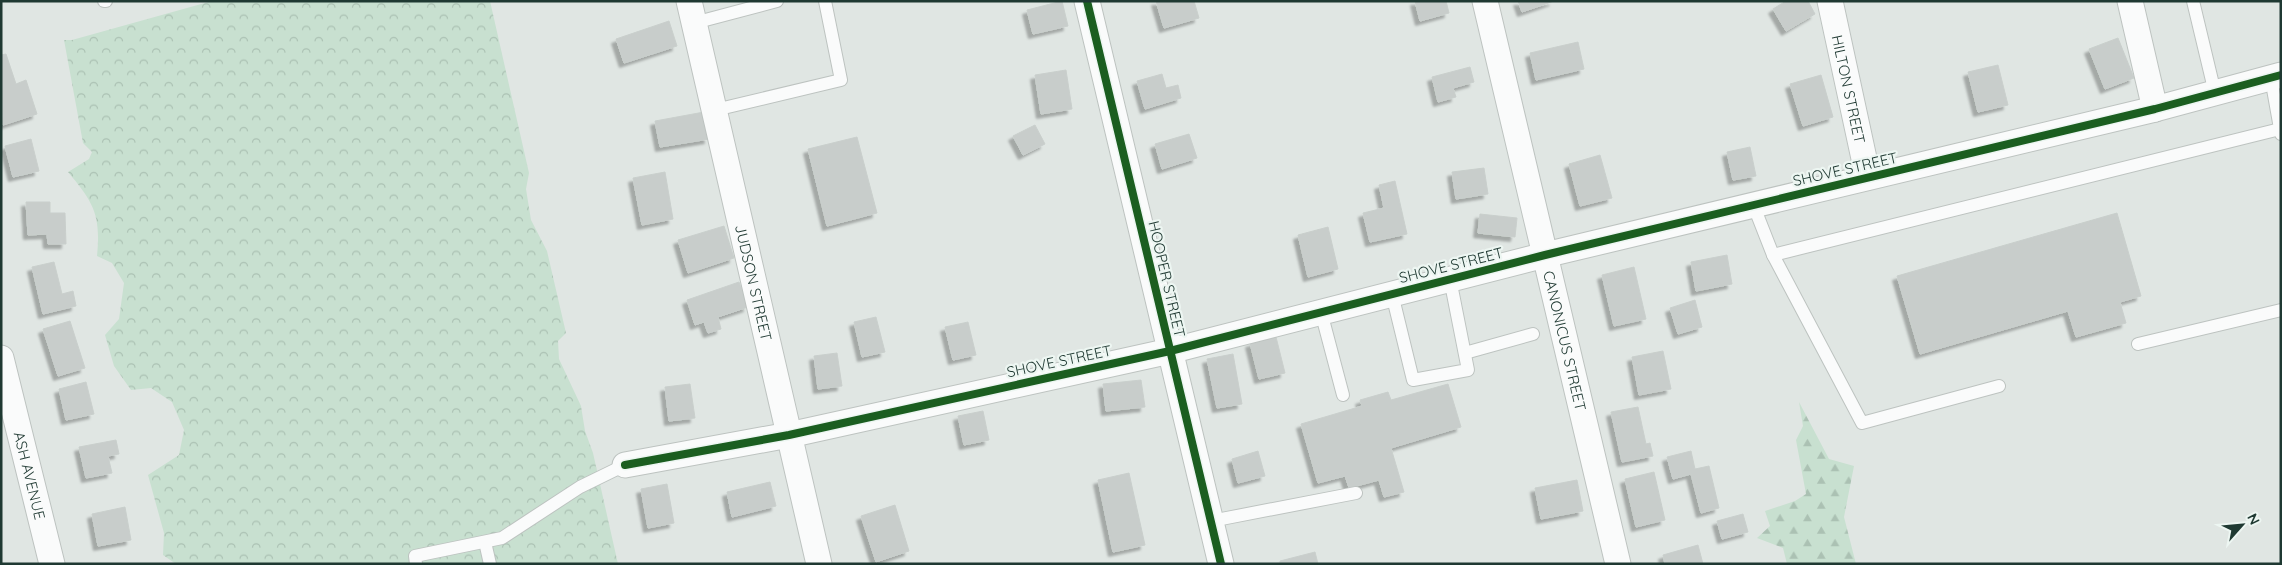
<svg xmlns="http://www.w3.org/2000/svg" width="2282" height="565" viewBox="0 0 2282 565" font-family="Quicksand,sans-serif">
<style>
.forest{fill:url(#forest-firs)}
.park{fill:url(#park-crowns)}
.building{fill:#c8cdcb;stroke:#c9cfcc;filter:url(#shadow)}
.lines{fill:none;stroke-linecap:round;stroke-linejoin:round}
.service-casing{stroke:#bdc3c0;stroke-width:14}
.minor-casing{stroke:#bdc3c0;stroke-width:27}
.service{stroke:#fafbfb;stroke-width:12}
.minor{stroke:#fafbfb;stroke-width:25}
.cycleway-casing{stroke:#edf6f2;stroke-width:11}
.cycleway{stroke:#1b5e20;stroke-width:8}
.labels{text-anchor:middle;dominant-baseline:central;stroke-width:4.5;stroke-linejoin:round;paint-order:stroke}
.street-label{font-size:15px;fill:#1f3932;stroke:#edf6f2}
</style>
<defs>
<pattern id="forest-firs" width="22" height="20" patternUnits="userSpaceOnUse" patternTransform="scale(1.25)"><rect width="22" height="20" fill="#c8e0d0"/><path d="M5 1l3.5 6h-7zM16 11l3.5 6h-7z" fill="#abc1b3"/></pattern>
<pattern id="park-crowns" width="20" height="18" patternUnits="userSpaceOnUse" patternTransform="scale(1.25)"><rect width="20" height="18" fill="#c8e0d0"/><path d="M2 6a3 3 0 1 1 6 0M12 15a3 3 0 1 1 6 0" fill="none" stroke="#abc1b3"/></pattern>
<filter id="shadow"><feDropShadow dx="-4.5" dy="4.5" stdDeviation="1" flood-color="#0004"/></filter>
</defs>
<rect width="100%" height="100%" fill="#e0e6e3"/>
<!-- forest -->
<path class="forest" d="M 1799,402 L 1829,459 L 1854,466 L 1844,517 L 1856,564 L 1787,564 L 1783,548 L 1757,538 L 1770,526 L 1765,511 L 1795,501 L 1806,494 L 1796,440 L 1803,426 Z"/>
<!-- park -->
<path class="park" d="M 212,1 L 490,1 L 529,173 L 526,189 L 531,220 L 547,251 L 566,333 L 558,341 L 559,359 L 581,406 L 585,431 L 593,453 L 618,564 L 176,564 L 163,555 L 164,533 L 148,475 L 179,455 L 184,430 L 172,402 L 151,388 L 131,390 L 114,366 L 105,335 L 119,319 L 124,283 L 112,263 L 97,256 C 101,215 94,203 68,172 L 89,159 L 92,152 L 83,143 L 64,40 L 72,40 Z"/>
<!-- building -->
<g class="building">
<path d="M 1062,1 L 1068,26 L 1033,34 L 1027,10 Z"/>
<path d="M 1156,1 L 1194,1 L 1199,18 L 1164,28 Z"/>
<path d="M 1415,1 L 1446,1 L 1449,13 L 1420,21 Z"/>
<path d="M 1518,1 L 1554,1 L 1522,12 Z"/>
<path d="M 1786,1 L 1808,1 L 1815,14 L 1786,31 L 1773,9 Z"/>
<path d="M 669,21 L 677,46 L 624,63 L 616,39 Z"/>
<path d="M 2118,38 L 2134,78 L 2105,89 L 2089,49 Z"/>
<path d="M 1578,42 L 1584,69 L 1536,80 L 1530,53 Z"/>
<path d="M 6,54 L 16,84 L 26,80 L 37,114 L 3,125 L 1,55 Z"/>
<path d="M 1998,65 L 2008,105 L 1978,112 L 1968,72 Z"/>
<path d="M 1470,67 L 1474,82 L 1453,88 L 1456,97 L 1438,102 L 1432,77 Z"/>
<path d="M 1066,70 L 1072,109 L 1041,114 L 1035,75 Z"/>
<path d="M 1162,74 L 1166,88 L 1178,85 L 1181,98 L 1145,109 L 1137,81 Z"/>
<path d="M 1821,75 L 1833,117 L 1803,126 L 1790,84 Z"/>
<path d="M 704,112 L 709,139 L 660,147 L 655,121 Z"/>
<path d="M 1035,125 L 1045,144 L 1023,155 L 1013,136 Z"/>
<path d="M 1189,134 L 1197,158 L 1162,169 L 1155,144 Z"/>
<path d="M 857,137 L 877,213 L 827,226 L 808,149 Z"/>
<path d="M 31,139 L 39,171 L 13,177 L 5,146 Z"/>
<path d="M 1750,147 L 1756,176 L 1733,180 L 1727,152 Z"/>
<path d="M 1600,155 L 1612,198 L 1580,206 L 1569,164 Z"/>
<path d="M 1484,168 L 1488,194 L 1456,199 L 1452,172 Z"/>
<path d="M 665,172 L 673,219 L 642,225 L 633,178 Z"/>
<path d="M 1395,181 L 1407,234 L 1370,242 L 1363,213 L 1384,208 L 1379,185 Z"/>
<path d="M 26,202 L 50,202 L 50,213 L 65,213 L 66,244 L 48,244 L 47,234 L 28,235 Z"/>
<path d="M 2117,213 L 2141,296 L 2120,302 L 2126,323 L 2076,337 L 2068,311 L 1920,354 L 1897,276 Z"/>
<path d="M 1480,214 L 1517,218 L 1515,237 L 1478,233 Z"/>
<path d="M 724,226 L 734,258 L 688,273 L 678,240 Z"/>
<path d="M 1328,227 L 1338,269 L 1308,277 L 1298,235 Z"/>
<path d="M 1727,255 L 1732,284 L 1696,291 L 1691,262 Z"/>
<path d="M 54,262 L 62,294 L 73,291 L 76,306 L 43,314 L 32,267 Z"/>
<path d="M 1634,267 L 1646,319 L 1614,326 L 1602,275 Z"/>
<path d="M 739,282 L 748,307 L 718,317 L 721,329 L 708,333 L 704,322 L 695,325 L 687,300 Z"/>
<path d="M 1695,300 L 1702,327 L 1678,334 L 1670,308 Z"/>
<path d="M 876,317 L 885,352 L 862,357 L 854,322 Z"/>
<path d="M 70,321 L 85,368 L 58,376 L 43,329 Z"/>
<path d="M 968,322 L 976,355 L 953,360 L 945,327 Z"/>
<path d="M 1276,337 L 1285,373 L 1259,379 L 1250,343 Z"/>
<path d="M 1663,351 L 1671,389 L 1639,395 L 1632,357 Z"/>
<path d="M 837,353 L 842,386 L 818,389 L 814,356 Z"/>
<path d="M 1233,354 L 1242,404 L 1217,408 L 1207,359 Z"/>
<path d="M 1141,380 L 1145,407 L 1106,411 L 1103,384 Z"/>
<path d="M 86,382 L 94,414 L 66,420 L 59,389 Z"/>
<path d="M 690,384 L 695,418 L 669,421 L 665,387 Z"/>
<path d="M 1448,384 L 1461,427 L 1391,448 L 1404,492 L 1384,497 L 1379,480 L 1349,488 L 1345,476 L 1318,483 L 1301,424 L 1362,406 L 1360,400 L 1388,392 L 1391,400 Z"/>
<path d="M 1638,407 L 1646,444 L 1650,443 L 1653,456 L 1622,462 L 1611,412 Z"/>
<path d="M 983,411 L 989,440 L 964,445 L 958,416 Z"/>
<path d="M 116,440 L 119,454 L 108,456 L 112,473 L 86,478 L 79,447 Z"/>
<path d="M 1258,451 L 1265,476 L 1238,483 L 1232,459 Z"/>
<path d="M 1691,451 L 1695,469 L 1709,466 L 1719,508 L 1701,513 L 1691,474 L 1673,479 L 1667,457 Z"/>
<path d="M 1654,472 L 1665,520 L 1636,527 L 1625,479 Z"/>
<path d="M 1129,473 L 1145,545 L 1113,552 L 1098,480 Z"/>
<path d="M 1577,480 L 1583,511 L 1541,519 L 1535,488 Z"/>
<path d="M 770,482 L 776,506 L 732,517 L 727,492 Z"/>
<path d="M 667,484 L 674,523 L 648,528 L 641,489 Z"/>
<path d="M 895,505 L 909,551 L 876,562 L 861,516 Z"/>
<path d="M 125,507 L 131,540 L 98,546 L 92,514 Z"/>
<path d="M 1743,514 L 1748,532 L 1722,539 L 1717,521 Z"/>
<path d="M 1698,545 L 1703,564 L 1665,564 L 1663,555 Z"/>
<path d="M 1315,552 L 1318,564 L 1280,564 L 1280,561 Z"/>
</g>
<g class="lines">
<!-- service casing -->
<g class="service-casing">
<g id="service">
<path d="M 104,1 L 106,1"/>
<path d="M 2193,1 L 2215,93"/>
<path d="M 694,23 L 777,1"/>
<path d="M 2271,78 L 2281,134"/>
<path d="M 715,110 L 841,80 L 825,1"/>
<path d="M 1753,204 L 1773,255 L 2280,129"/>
<path d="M 1773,255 L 1862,423 L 1999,386"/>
<path d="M 1392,294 L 1413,380 L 1468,370 L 1450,279"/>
<path d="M 1321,312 L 1343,395"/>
<path d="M 2138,344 L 2281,310"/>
<path d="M 1465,353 L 1533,334"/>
<path d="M 1211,521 L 1356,493"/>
<path d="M 485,542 L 490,564"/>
<path d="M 416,564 L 415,556 L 502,538 L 580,487 L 625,465"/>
</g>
</g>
<!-- minor casing -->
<g class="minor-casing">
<g id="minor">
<path id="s1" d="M 689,1 L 819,564"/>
<path d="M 1087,1 L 1221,564"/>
<path id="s2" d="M 1485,1 L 1618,564"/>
<path id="s3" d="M 1830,1 L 1868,177"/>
<path d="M 2130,1 L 2155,109"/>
<path id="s4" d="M 1,358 L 52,564"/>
<path d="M 625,465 L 789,435 L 1170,351 L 1545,255 L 2155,109 L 2281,75"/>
</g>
</g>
<!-- service -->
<use href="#service" class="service"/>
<!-- minor -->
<use href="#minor" class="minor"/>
<!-- cycleway casing -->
<g class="cycleway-casing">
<g id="cycleway">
<path d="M 1087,1 L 1221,564"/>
<path d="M 625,465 L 789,435 L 1170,351 L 1545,255 L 2155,109 L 2281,75"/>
</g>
</g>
<!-- cycleway -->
<use href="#cycleway" class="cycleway"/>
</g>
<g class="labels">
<!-- street labels -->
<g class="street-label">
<text stroke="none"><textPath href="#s3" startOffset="90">HILTON STREET</textPath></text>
<text transform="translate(1845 169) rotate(-13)">SHOVE STREET</text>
<text transform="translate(1451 265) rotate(-14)">SHOVE STREET</text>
<text transform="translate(1167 279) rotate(77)">HOOPER STREET</text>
<text stroke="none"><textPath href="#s1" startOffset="289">JUDSON STREET</textPath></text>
<text stroke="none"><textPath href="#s2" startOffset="349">CANONICUS STREET</textPath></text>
<text transform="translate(1059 361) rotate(-12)">SHOVE STREET</text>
<text stroke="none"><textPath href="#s4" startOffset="121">ASH AVENUE</textPath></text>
</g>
</g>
<!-- border -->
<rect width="2282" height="565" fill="none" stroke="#1f3932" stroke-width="5"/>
<!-- north arrow -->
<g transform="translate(2242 525) rotate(63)" stroke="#edf6f2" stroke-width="4" paint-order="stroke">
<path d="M0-4L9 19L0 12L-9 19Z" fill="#1f3932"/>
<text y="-8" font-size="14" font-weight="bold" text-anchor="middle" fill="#1f3932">N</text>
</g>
</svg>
